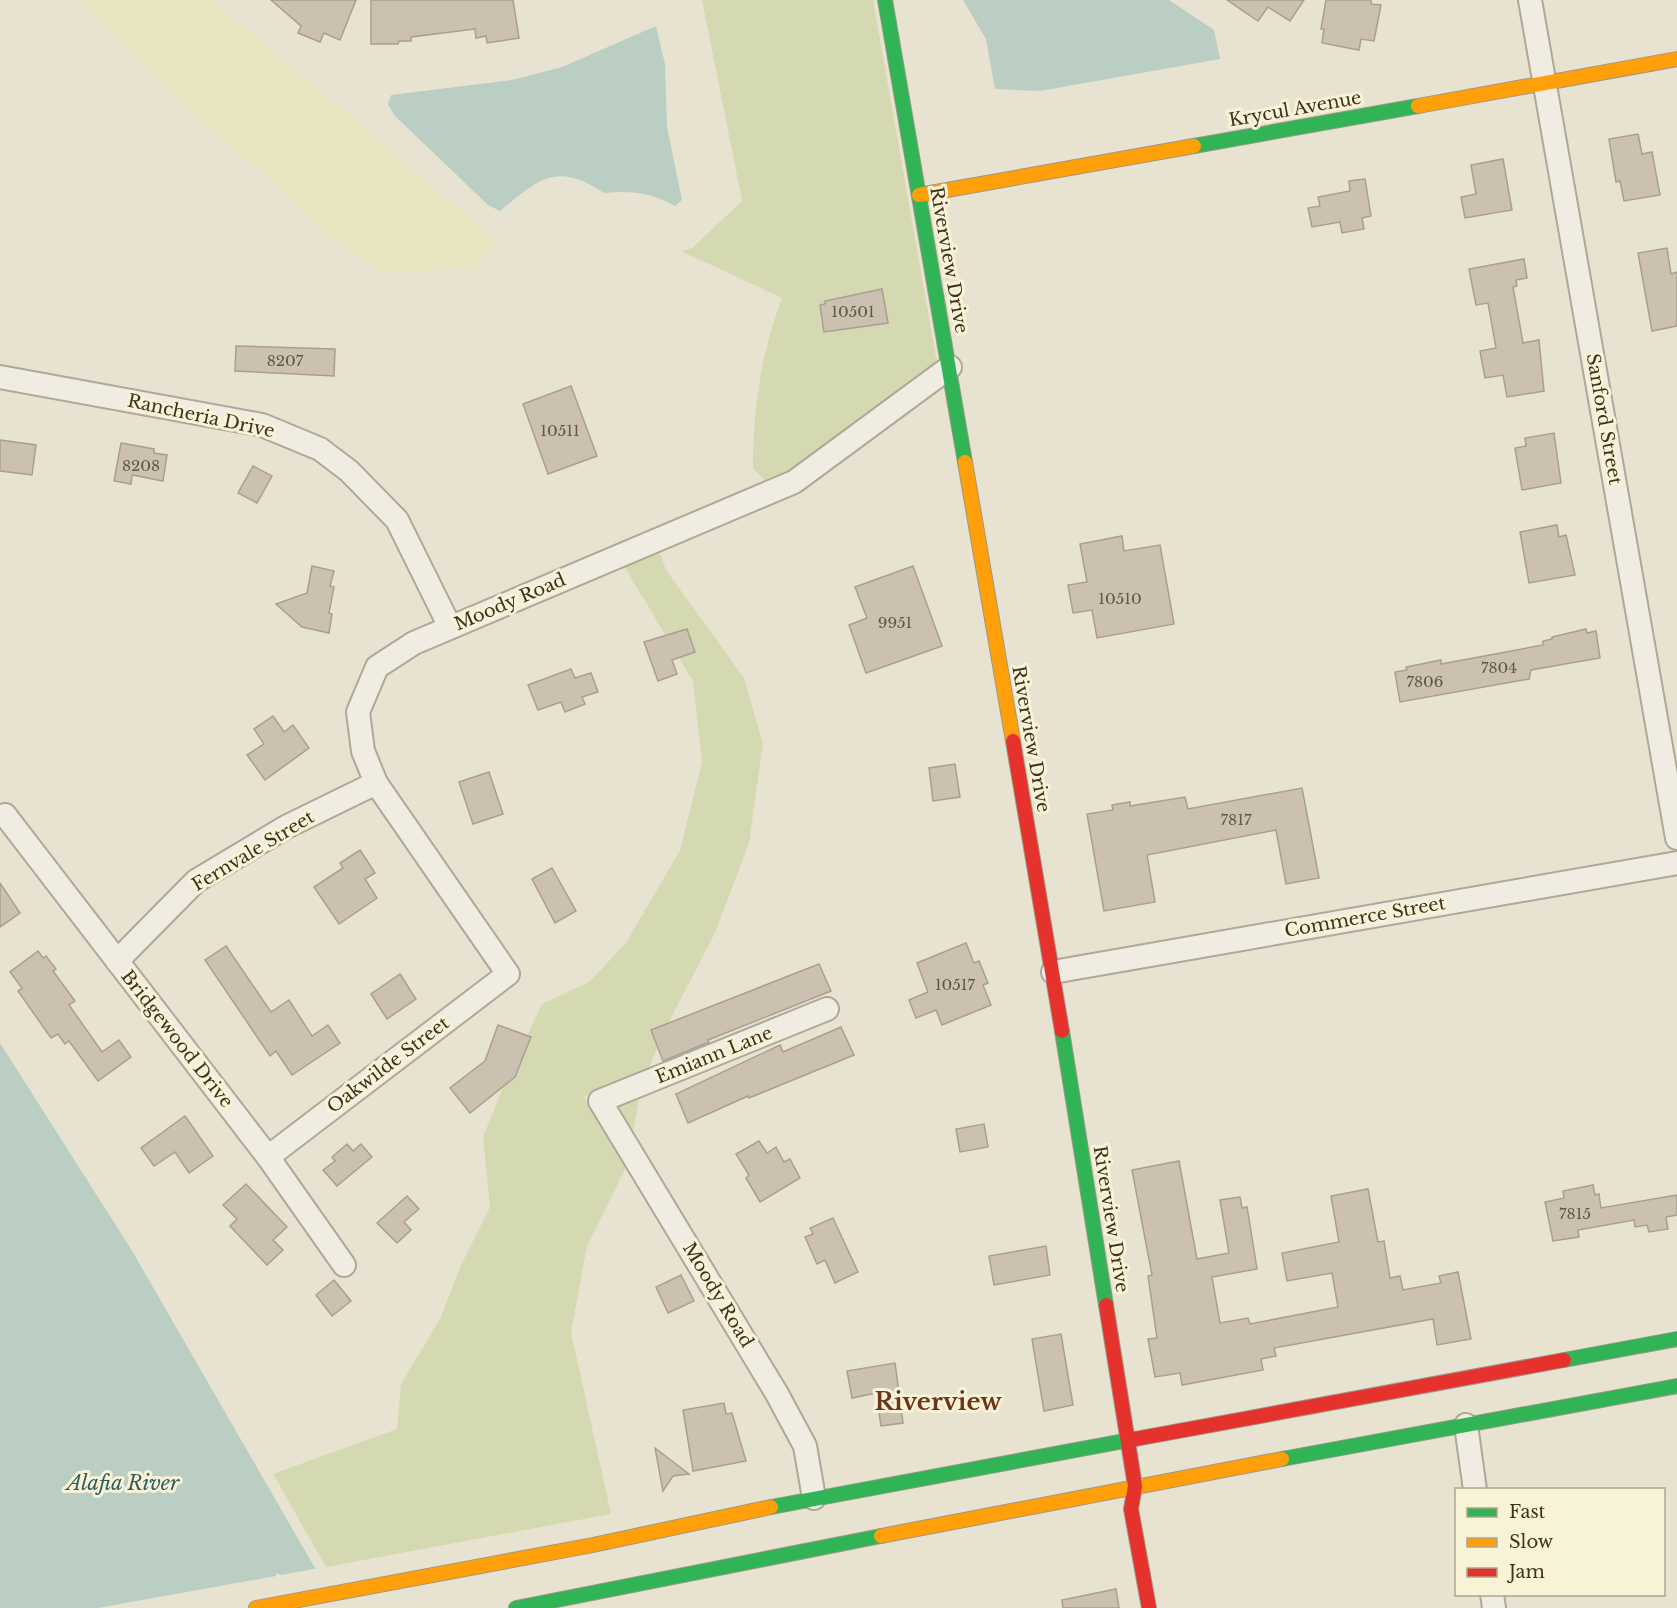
<svg xmlns="http://www.w3.org/2000/svg" width="1677" height="1608" viewBox="0 0 1677 1608" font-family="'Libre Baskerville',serif">
<style>
.farmland{fill:#e8e4c0}
.green{fill:#d5d9b2}
.water{fill:#bbcec4}
.pier{fill:#e8e3d0}
.building{fill:#ccc1b1;stroke:#a99f8f;stroke-width:1.5}
.lines{fill:none;stroke-linecap:round;stroke-linejoin:round}
.street-casing{stroke:#aea898;stroke-width:26}
.fast-casing{stroke:#9d9788;stroke-width:16}
.slow-casing{stroke:#9d9788;stroke-width:16}
.jam-casing{stroke:#9d9788;stroke-width:16}
.street{stroke:#f0ece2;stroke-width:22}
.fast{stroke:#30b455;stroke-width:14}
.slow{stroke:#ff9f0a;stroke-width:14}
.jam{stroke:#e5322d;stroke-width:14}
.labels{text-anchor:middle;dominant-baseline:central;stroke-width:6;stroke-linejoin:round;paint-order:stroke}
.number-label{font-size:15px;fill:#625544}
.street-label{font-size:18px;fill:#3e311f;stroke:#f8f2d7}
.water-label{font-size:20px;font-style:italic;fill:#2d5d5f;stroke:#f8f2d7}
.district-label{font-size:24px;font-weight:bold;fill:#6e341b;stroke:#f8f2d7}
</style>
<rect width="100%" height="100%" fill="#e8e3d0"/>
<!-- farmland -->
<path class="farmland" d="M 79,0 L 212,0 L 496,240 L 474,268 L 383,273 L 321,230 L 262,173 L 190,111 Z"/>
<!-- green -->
<g class="green">
<path d="M 702,0 L 873,0 L 937,363 L 788,472 L 766,482 L 753,468 C 753,407 761,355 782,298 L 681,251 L 691,249 L 742,201 Z"/>
<path d="M 659,551 L 666,570 L 744,678 L 763,744 L 749,843 L 715,933 L 663,1033 L 641,1088 L 633,1131 L 606,1086 L 584,1097 L 626,1167 L 587,1246 L 571,1332 L 611,1514 L 326,1567 L 273,1474 L 397,1429 L 401,1384 L 440,1319 L 462,1263 L 490,1207 L 483,1137 L 505,1082 L 542,1004 L 589,982 L 626,943 L 680,850 L 702,762 L 693,681 L 624,566 Z"/>
</g>
<!-- water -->
<g class="water">
<path d="M 963,0 L 1169,0 L 1214,30 L 1220,59 L 1040,91 L 995,89 L 986,39 Z"/>
<path d="M 656,26 L 665,64 L 667,127 L 682,200 L 675,206 C 652,193 631,190 604,193 C 556,161 539,179 500,211 L 488,205 L 395,116 L 388,104 L 391,95 L 512,80 L 562,67 Z"/>
<path d="M 0,1043 L 131,1249 L 338,1608 L 0,1608 Z"/>
</g>
<!-- pier -->
<path class="pier" d="M 319,1568 L 341,1608 L 98,1608 L 276,1576 L 276,1573 L 281,1575 Z"/>
<!-- building -->
<g class="building">
<path d="M 271,0 L 356,0 L 340,40 L 324,33 L 320,42 L 298,33 L 301,26 Z"/>
<path d="M 371,0 L 513,0 L 519,38 L 487,43 L 486,36 L 476,38 L 475,29 L 411,37 L 411,41 L 399,41 L 398,44 L 371,44 Z"/>
<path d="M 1227,0 L 1304,0 L 1290,21 L 1268,7 L 1258,21 Z"/>
<path d="M 1326,0 L 1371,0 L 1371,4 L 1381,5 L 1374,41 L 1361,39 L 1359,50 L 1322,43 L 1324,29 L 1321,29 Z"/>
<path d="M 1638,134 L 1642,154 L 1652,152 L 1660,195 L 1624,201 L 1620,181 L 1616,182 L 1609,139 Z"/>
<path d="M 1503,159 L 1512,210 L 1465,218 L 1461,197 L 1476,194 L 1471,165 Z"/>
<path d="M 1365,179 L 1371,216 L 1362,218 L 1364,229 L 1342,233 L 1340,222 L 1312,227 L 1308,208 L 1320,206 L 1318,197 L 1350,191 L 1349,181 Z"/>
<path d="M 1667,248 L 1671,274 L 1677,272 L 1677,326 L 1652,331 L 1638,253 Z"/>
<path d="M 1524,259 L 1527,278 L 1516,280 L 1517,286 L 1513,287 L 1523,343 L 1539,340 L 1544,391 L 1507,397 L 1503,375 L 1485,378 L 1480,351 L 1496,348 L 1488,303 L 1476,305 L 1469,269 Z"/>
<path d="M 882,289 L 888,323 L 824,332 L 820,305 L 825,304 L 825,301 Z"/>
<path d="M 236,346 L 335,349 L 334,376 L 235,371 Z"/>
<path d="M 571,386 L 597,456 L 548,474 L 523,404 Z"/>
<path d="M 1554,433 L 1561,483 L 1522,490 L 1515,448 L 1526,446 L 1525,438 Z"/>
<path d="M 0,440 L 36,445 L 32,475 L 0,471 Z"/>
<path d="M 121,443 L 154,449 L 154,453 L 167,455 L 163,481 L 132,475 L 131,484 L 114,481 Z"/>
<path d="M 253,466 L 272,476 L 257,503 L 238,493 Z"/>
<path d="M 1557,525 L 1559,537 L 1566,535 L 1575,575 L 1529,583 L 1520,532 Z"/>
<path d="M 1122,536 L 1124,551 L 1160,545 L 1174,624 L 1097,638 L 1092,610 L 1073,613 L 1068,585 L 1087,582 L 1080,544 Z"/>
<path d="M 312,566 L 334,571 L 330,586 L 334,587 L 329,613 L 332,614 L 329,633 L 302,627 L 276,604 L 307,593 Z"/>
<path d="M 913,566 L 942,646 L 866,673 L 849,625 L 867,618 L 855,587 Z"/>
<path d="M 687,629 L 695,652 L 672,660 L 677,674 L 658,681 L 644,642 Z"/>
<path d="M 1586,629 L 1587,633 L 1596,631 L 1600,658 L 1531,670 L 1529,679 L 1400,702 L 1395,672 L 1407,670 L 1406,667 L 1441,660 L 1441,664 L 1543,645 L 1543,641 L 1552,639 L 1552,637 Z"/>
<path d="M 571,669 L 575,678 L 591,673 L 598,692 L 582,697 L 585,704 L 565,712 L 561,702 L 538,710 L 528,685 Z"/>
<path d="M 273,716 L 284,732 L 293,725 L 309,748 L 265,780 L 247,755 L 264,744 L 254,729 Z"/>
<path d="M 955,764 L 960,797 L 933,801 L 929,768 Z"/>
<path d="M 489,772 L 503,814 L 473,824 L 459,782 Z"/>
<path d="M 1302,788 L 1319,878 L 1286,884 L 1276,830 L 1147,855 L 1155,902 L 1104,911 L 1087,814 L 1113,810 L 1112,805 L 1130,802 L 1130,806 L 1185,797 L 1188,809 Z"/>
<path d="M 360,850 L 375,873 L 365,879 L 377,898 L 339,924 L 314,887 L 343,868 L 340,863 Z"/>
<path d="M 552,868 L 576,911 L 555,923 L 532,879 Z"/>
<path d="M 0,883 L 20,913 L 0,927 Z"/>
<path d="M 966,943 L 974,963 L 979,961 L 988,983 L 983,985 L 991,1005 L 942,1025 L 936,1010 L 916,1018 L 909,1000 L 928,992 L 917,963 Z"/>
<path d="M 226,946 L 271,1012 L 289,1000 L 312,1036 L 328,1025 L 340,1043 L 292,1075 L 276,1051 L 270,1056 L 205,960 Z"/>
<path d="M 38,951 L 43,958 L 46,956 L 56,969 L 53,971 L 75,1001 L 69,1005 L 102,1052 L 119,1040 L 131,1057 L 98,1081 L 69,1041 L 65,1044 L 58,1034 L 51,1038 L 18,991 L 22,988 L 10,972 Z"/>
<path d="M 819,964 L 831,991 L 708,1040 L 709,1042 L 663,1061 L 651,1030 Z"/>
<path d="M 400,974 L 416,999 L 387,1019 L 371,994 Z"/>
<path d="M 498,1025 L 531,1037 L 515,1077 L 470,1113 L 450,1088 L 485,1061 Z"/>
<path d="M 841,1027 L 854,1055 L 749,1098 L 748,1096 L 688,1123 L 676,1094 L 780,1045 L 783,1052 Z"/>
<path d="M 185,1116 L 213,1156 L 189,1173 L 175,1152 L 154,1166 L 141,1148 Z"/>
<path d="M 984,1124 L 988,1147 L 960,1152 L 956,1129 Z"/>
<path d="M 759,1141 L 767,1153 L 776,1147 L 784,1162 L 790,1159 L 800,1178 L 760,1202 L 746,1178 L 749,1175 L 736,1154 Z"/>
<path d="M 347,1144 L 353,1151 L 361,1144 L 372,1157 L 337,1186 L 323,1170 L 335,1161 L 332,1157 Z"/>
<path d="M 1179,1161 L 1197,1259 L 1229,1253 L 1220,1200 L 1240,1197 L 1242,1208 L 1247,1207 L 1257,1269 L 1212,1277 L 1220,1323 L 1248,1318 L 1250,1324 L 1338,1307 L 1332,1273 L 1287,1281 L 1282,1253 L 1339,1242 L 1331,1196 L 1368,1189 L 1378,1242 L 1384,1241 L 1390,1278 L 1400,1276 L 1403,1290 L 1441,1283 L 1439,1276 L 1458,1272 L 1471,1339 L 1437,1345 L 1433,1319 L 1274,1348 L 1276,1356 L 1261,1359 L 1263,1370 L 1182,1385 L 1180,1373 L 1155,1377 L 1148,1339 L 1157,1338 L 1148,1276 L 1152,1275 L 1132,1170 Z"/>
<path d="M 246,1184 L 287,1227 L 273,1240 L 283,1250 L 267,1265 L 230,1226 L 237,1219 L 223,1205 Z"/>
<path d="M 1593,1185 L 1595,1195 L 1599,1194 L 1601,1208 L 1677,1195 L 1677,1215 L 1666,1217 L 1668,1229 L 1649,1232 L 1647,1225 L 1635,1227 L 1634,1220 L 1578,1230 L 1579,1237 L 1553,1241 L 1545,1202 L 1564,1198 L 1563,1191 Z"/>
<path d="M 407,1196 L 419,1209 L 404,1222 L 411,1230 L 397,1243 L 377,1223 Z"/>
<path d="M 833,1218 L 858,1272 L 835,1283 L 825,1260 L 817,1264 L 805,1237 L 813,1234 L 810,1228 Z"/>
<path d="M 1046,1246 L 1050,1275 L 994,1285 L 989,1256 Z"/>
<path d="M 681,1275 L 694,1301 L 668,1313 L 656,1287 Z"/>
<path d="M 334,1280 L 351,1301 L 332,1316 L 316,1295 Z"/>
<path d="M 1061,1334 L 1073,1405 L 1044,1411 L 1032,1339 Z"/>
<path d="M 895,1363 L 903,1423 L 881,1426 L 876,1393 L 852,1398 L 847,1371 Z"/>
<path d="M 724,1403 L 726,1414 L 732,1413 L 746,1461 L 693,1471 L 683,1410 Z"/>
<path d="M 655,1448 L 689,1474 L 673,1476 L 663,1491 Z"/>
<path d="M 1116,1589 L 1119,1608 L 1063,1608 L 1062,1600 Z"/>
</g>
<g class="lines">
<!-- street casing -->
<g class="street-casing">
<g id="street">
<path d="M 1530,0 L 1677,838"/>
<path d="M 0,377 L 262,425 L 320,449 L 349,471 L 397,520 L 450,627"/>
<path d="M 5,815 L 268,1157 L 344,1265"/>
<path d="M 117,961 L 196,881 L 286,827 L 376,783"/>
<path d="M 1053,972 L 1677,863"/>
<path d="M 268,1157 L 508,974 L 376,783 L 363,751 L 358,712 L 377,667 L 414,643 L 794,482 L 950,367"/>
<path d="M 1466,1425 L 1475,1490"/>
<path d="M 814,1498 L 805,1446 L 777,1394 L 600,1101 L 827,1009"/>
<path d="M 1492,1594 L 1494,1608"/>
</g>
</g>
<!-- fast casing -->
<g class="fast-casing">
<g id="fast">
<path d="M 885,0 L 965,462"/>
<path d="M 1194,146 L 1418,106"/>
<path d="M 1062,1031 L 1106,1305"/>
<path d="M 1564,1360 L 1677,1339"/>
<path d="M 1282,1459 L 1677,1386"/>
<path d="M 771,1507 L 1135,1439"/>
<path d="M 516,1608 L 881,1536"/>
</g>
</g>
<!-- slow casing -->
<g class="slow-casing">
<g id="slow">
<path d="M 1418,106 L 1677,59"/>
<path d="M 919,195 L 1194,146"/>
<path d="M 965,462 L 1013,741"/>
<path d="M 881,1536 L 1282,1459"/>
<path d="M 256,1608 L 593,1545 L 771,1507"/>
</g>
</g>
<!-- jam casing -->
<g class="jam-casing">
<g id="jam">
<path d="M 1013,741 L 1062,1031"/>
<path d="M 1106,1305 L 1135,1486 L 1131,1509 L 1149,1608"/>
<path d="M 1135,1439 L 1564,1360"/>
</g>
</g>
<!-- street -->
<use href="#street" class="street"/>
<!-- fast -->
<use href="#fast" class="fast"/>
<!-- slow -->
<use href="#slow" class="slow"/>
<!-- jam -->
<use href="#jam" class="jam"/>
</g>
<g class="labels">
<!-- number labels -->
<g class="number-label">
<text x="853" y="311">10501</text>
<text x="285" y="360">8207</text>
<text x="560" y="430">10511</text>
<text x="141" y="465">8208</text>
<text x="1120" y="598">10510</text>
<text x="895" y="622">9951</text>
<text x="1499" y="667">7804</text>
<text x="1425" y="681">7806</text>
<text x="1236" y="819">7817</text>
<text x="955" y="984">10517</text>
<text x="1575" y="1213">7815</text>
</g>
<!-- street labels -->
<g class="street-label">
<text transform="translate(1295 109) rotate(-10)">Krycul Avenue</text>
<text transform="translate(949 260) rotate(80)">Riverview Drive</text>
<text transform="translate(201 416) rotate(12)">Rancheria Drive</text>
<text transform="translate(1604 419) rotate(80)">Sanford Street</text>
<text transform="translate(510 602) rotate(-23)">Moody Road</text>
<text transform="translate(1031 739) rotate(80)">Riverview Drive</text>
<text transform="translate(253 851) rotate(-31)">Fernvale Street</text>
<text transform="translate(1365 917) rotate(-10)">Commerce Street</text>
<text transform="translate(177 1039) rotate(52)">Bridgewood Drive</text>
<text transform="translate(714 1055) rotate(-22)">Emiann Lane</text>
<text transform="translate(388 1065) rotate(-37)">Oakwilde Street</text>
<text transform="translate(1111 1219) rotate(81)">Riverview Drive</text>
<text transform="translate(718 1295) rotate(59)">Moody Road</text>
</g>
<!-- water labels -->
<g class="water-label">
<text x="123" y="1483">Alafia River</text>
</g>
<!-- district labels -->
<g class="district-label">
<text x="938" y="1401">Riverview</text>
</g>
</g>
<!-- legend -->
<rect x="1455" y="1488" width="210" height="108" fill="#f8f2d7" stroke="#aea58d" stroke-width="1.5"/>
<rect x="1467" y="1508" width="30" height="9" fill="#30b455" stroke="#aea58d" stroke-width="1.5"/>
<text x="1509" y="1518" font-size="18" fill="#3e311f">Fast</text>
<rect x="1467" y="1538" width="30" height="9" fill="#ff9f0a" stroke="#aea58d" stroke-width="1.5"/>
<text x="1509" y="1548" font-size="18" fill="#3e311f">Slow</text>
<rect x="1467" y="1568" width="30" height="9" fill="#e5322d" stroke="#aea58d" stroke-width="1.5"/>
<text x="1509" y="1578" font-size="18" fill="#3e311f">Jam</text>
</svg>
